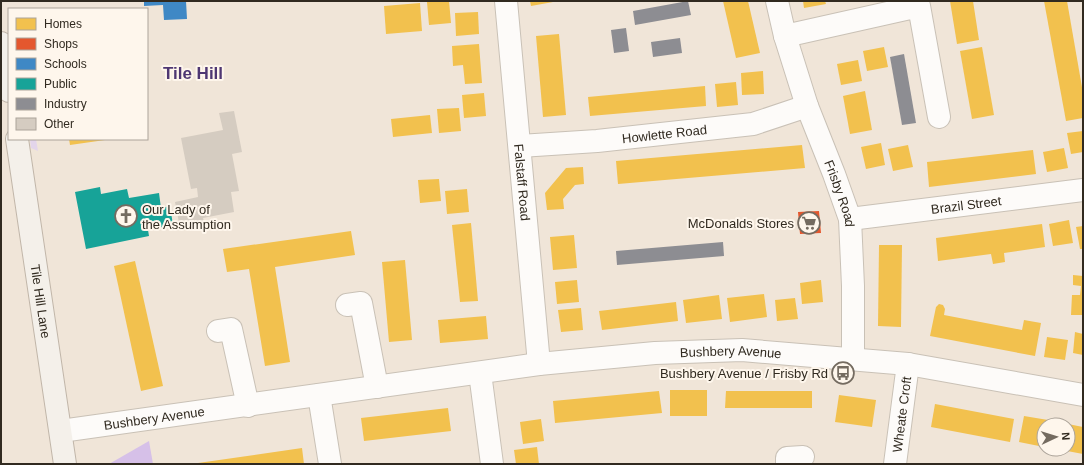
<svg xmlns="http://www.w3.org/2000/svg" width="1084" height="465" viewBox="0 0 1084 465" font-family="Arial,sans-serif">
<style>
.green{fill:#e3d5ea}
.forest{fill:#d6c0e8}
.homes{fill:#f2c14e}
.shops{fill:#e4572e}
.schools{fill:#3f88c5}
.public{fill:#17a398}
.industry{fill:#8d8d92}
.building{fill:#d5ccc1}
.lines{fill:none;stroke-linecap:round;stroke-linejoin:round}
.minor-casing{stroke:#c9c1b6;stroke-width:24}
.major-casing{stroke:#c1b6a9;stroke-width:24}
.minor{stroke:#fdfbf9;stroke-width:22}
.major{stroke:#f4f0ea;stroke-width:22}
.labels{text-anchor:middle;dominant-baseline:central;stroke-width:4;stroke-linejoin:round;paint-order:stroke}
.street-label{font-size:13px;fill:#312a20;stroke:#fef6ec}
.poi-label{font-size:13px;fill:#312a20;stroke:#fef6ec;text-anchor:end}
.district-label{font-size:17px;font-weight:bold;fill:#4e3672;stroke:#fef6ec}
</style>
<rect width="100%" height="100%" fill="#f0e5d8"/>
<!-- green -->
<path class="green" d="M 30,139 L 36,139 L 38,151 L 31,148 Z"/>
<!-- forest -->
<path class="forest" d="M 149,441 L 153,464 L 109,464 Z"/>
<!-- homes -->
<g class="homes">
<path d="M 439,1 L 449,1 L 451,23 L 429,25 L 427,2 Z"/>
<path d="M 530,1 L 553,1 L 553,2 L 531,6 Z"/>
<path d="M 723,1 L 748,1 L 760,53 L 736,58 Z"/>
<path d="M 803,1 L 825,1 L 826,4 L 804,8 Z"/>
<path d="M 950,1 L 973,1 L 979,40 L 957,44 Z"/>
<path d="M 1044,1 L 1067,1 L 1083,93 L 1083,118 L 1066,121 Z"/>
<path d="M 420,3 L 422,31 L 386,34 L 384,6 Z"/>
<path d="M 478,12 L 479,34 L 456,36 L 455,13 Z"/>
<path d="M 559,34 L 566,115 L 543,117 L 536,36 Z"/>
<path d="M 479,44 L 482,83 L 465,84 L 463,65 L 453,66 L 452,46 Z"/>
<path d="M 884,47 L 888,67 L 867,71 L 863,51 Z"/>
<path d="M 982,47 L 994,115 L 972,119 L 960,51 Z"/>
<path d="M 858,60 L 862,81 L 841,85 L 837,64 Z"/>
<path d="M 763,71 L 764,94 L 742,95 L 741,73 Z"/>
<path d="M 736,82 L 738,105 L 717,107 L 715,84 Z"/>
<path d="M 705,86 L 706,106 L 590,116 L 588,97 Z"/>
<path d="M 865,91 L 872,130 L 850,134 L 843,96 Z"/>
<path d="M 484,93 L 486,116 L 464,118 L 462,95 Z"/>
<path d="M 459,108 L 461,131 L 439,133 L 437,109 Z"/>
<path d="M 430,115 L 432,133 L 393,137 L 391,119 Z"/>
<path d="M 1083,131 L 1083,152 L 1071,154 L 1067,133 Z"/>
<path d="M 69,139 L 105,139 L 105,140 L 70,145 Z"/>
<path d="M 881,143 L 885,165 L 866,169 L 861,147 Z"/>
<path d="M 802,145 L 805,168 L 618,184 L 616,161 Z"/>
<path d="M 908,145 L 913,167 L 893,171 L 888,149 Z"/>
<path d="M 1064,148 L 1068,168 L 1047,172 L 1043,152 Z"/>
<path d="M 1033,150 L 1036,174 L 929,187 L 927,162 Z"/>
<path d="M 583,167 L 584,184 L 575,185 L 563,199 L 564,209 L 547,210 L 545,193 L 566,168 Z"/>
<path d="M 439,179 L 441,201 L 420,203 L 418,180 Z"/>
<path d="M 467,189 L 469,212 L 447,214 L 445,191 Z"/>
<path d="M 1069,220 L 1073,243 L 1053,246 L 1049,224 Z"/>
<path d="M 471,223 L 478,301 L 460,302 L 452,225 Z"/>
<path d="M 1042,224 L 1045,247 L 1004,253 L 1005,262 L 993,264 L 991,254 L 938,261 L 936,238 Z"/>
<path d="M 1083,226 L 1083,249 L 1080,249 L 1076,227 Z"/>
<path d="M 351,231 L 355,255 L 275,267 L 290,362 L 265,366 L 249,269 L 227,272 L 223,249 Z"/>
<path d="M 574,235 L 577,268 L 553,270 L 550,237 Z"/>
<path d="M 879,245 L 902,245 L 901,327 L 878,326 Z"/>
<path d="M 405,260 L 412,340 L 389,342 L 382,262 Z"/>
<path d="M 135,261 L 163,386 L 141,391 L 114,266 Z"/>
<path d="M 1073,275 L 1083,276 L 1083,315 L 1071,315 L 1072,295 L 1080,295 L 1081,286 L 1073,285 Z"/>
<path d="M 577,280 L 579,302 L 557,304 L 555,282 Z"/>
<path d="M 821,280 L 823,302 L 802,304 L 800,283 Z"/>
<path d="M 764,294 L 767,317 L 730,322 L 727,298 Z"/>
<path d="M 719,295 L 722,319 L 686,323 L 683,300 Z"/>
<path d="M 795,298 L 798,319 L 777,321 L 775,300 Z"/>
<path d="M 676,302 L 678,321 L 602,330 L 599,311 Z"/>
<path d="M 939,304 L 943,305 L 945,309 L 944,315 L 1022,330 L 1024,320 L 1041,323 L 1035,356 L 930,336 L 936,307 Z"/>
<path d="M 581,308 L 583,330 L 561,332 L 558,310 Z"/>
<path d="M 486,316 L 488,339 L 440,343 L 438,320 Z"/>
<path d="M 1075,332 L 1083,334 L 1083,355 L 1073,353 Z"/>
<path d="M 1047,337 L 1068,340 L 1065,360 L 1044,357 Z"/>
<rect x="670" y="390" width="37" height="26"/>
<path d="M 659,391 L 662,413 L 555,423 L 553,401 Z"/>
<path d="M 726,391 L 812,391 L 812,408 L 725,408 Z"/>
<path d="M 839,395 L 876,400 L 872,427 L 835,422 Z"/>
<path d="M 935,404 L 1014,419 L 1010,442 L 931,427 Z"/>
<path d="M 448,408 L 451,431 L 364,441 L 361,418 Z"/>
<path d="M 1024,416 L 1060,422 L 1059,425 L 1044,425 L 1044,447 L 1019,442 Z"/>
<path d="M 541,419 L 544,441 L 523,444 L 520,422 Z"/>
<path d="M 1068,424 L 1083,427 L 1083,454 L 1062,450 L 1068,449 Z"/>
<path d="M 537,447 L 539,464 L 516,464 L 514,450 Z"/>
<path d="M 302,448 L 304,464 L 198,464 L 198,463 Z"/>
</g>
<!-- shops -->
<path class="shops" d="M 819,211 L 821,233 L 800,234 L 798,212 Z"/>
<!-- schools -->
<path class="schools" d="M 144,1 L 186,1 L 187,19 L 164,20 L 163,5 L 144,6 Z"/>
<!-- public -->
<path class="public" d="M 100,187 L 101,194 L 127,189 L 129,198 L 159,193 L 161,208 L 170,206 L 173,225 L 148,230 L 149,236 L 86,249 L 75,192 Z"/>
<!-- industry -->
<g class="industry">
<path d="M 688,1 L 691,15 L 635,25 L 633,11 Z"/>
<path d="M 626,28 L 629,51 L 614,53 L 611,30 Z"/>
<path d="M 680,38 L 682,53 L 653,57 L 651,42 Z"/>
<path d="M 904,54 L 916,123 L 902,125 L 890,57 Z"/>
<path d="M 723,242 L 724,256 L 617,265 L 616,251 Z"/>
</g>
<!-- building -->
<path class="building" d="M 234,111 L 242,152 L 232,154 L 239,191 L 231,192 L 234,212 L 203,218 L 205,224 L 180,228 L 175,202 L 198,197 L 197,188 L 191,189 L 181,138 L 223,130 L 219,113 Z"/>
<g class="lines">
<!-- minor casing -->
<g class="minor-casing">
<g id="minor">
<path id="s1" d="M 506,1 L 539,364"/>
<path id="s2" d="M 777,1 L 785,36 L 807,106 L 834,174 L 850,219 L 853,286 L 853,358"/>
<path d="M 785,36 L 919,6 L 939,117"/>
<path id="s3" d="M 520,146 L 597,141 L 753,124 L 807,106"/>
<path id="s4" d="M 850,219 L 1083,190"/>
<path d="M 347,305 L 361,303 L 377,387"/>
<path d="M 218,331 L 231,329 L 248,406"/>
<path d="M 480,373 L 492,464"/>
<path d="M 319,395 L 330,464"/>
<path id="s5" d="M 61,431 L 539,364 L 655,353 L 742,350 L 908,364 L 1083,395"/>
<path d="M 787,464 L 787,458 L 803,457"/>
<path id="s6" d="M 895,464 L 908,364"/>
</g>
</g>
<!-- major casing -->
<g class="major-casing">
<g id="major">
<path d="M 1,43 L 9,91"/>
<path id="s7" d="M 17,139 L 65,464"/>
</g>
</g>
<!-- minor -->
<use href="#minor" class="minor"/>
<!-- major -->
<use href="#major" class="major"/>
</g>
<!-- icons -->
<defs>
<g id="church-ring" transform="scale(1.15)"><circle r="9.5" fill="#fef6ec" stroke="#746b60" stroke-width="1.5"/><path d="M-1.2-6h2.4v3.5h3.3v2.4h-3.3V6h-2.4V-.1h-3.3v-2.4h3.3Z" fill="#746b60"/></g>
<g id="supermarket-ring" transform="scale(1.15)"><circle r="9.5" fill="#fef6ec" stroke="#746b60" stroke-width="1.5"/><path d="M-6-5.5h2.5l.6 2H6L4.5 2H-2.5L-4.4-4H-6ZM-1.5 3.2a1.3 1.3 0 1 0 .1 0ZM3 3.2a1.3 1.3 0 1 0 .1 0Z" fill="#746b60"/></g>
<g id="bus-ring" transform="scale(1.15)"><circle r="9.5" fill="#fef6ec" stroke="#746b60" stroke-width="1.5"/><path d="M-5-6H5V4H4V6H2V4H-2V6H-4V4H-5ZM-3.5-4V0h7V-4ZM-3.5 1.2v1.5H-2V1.2ZM2 1.2v1.5H3.5V1.2Z" fill="#746b60"/></g>
</defs>
<g fill-rule="evenodd">
<use href="#church-ring" x="126" y="216"/>
<use href="#supermarket-ring" x="809" y="223"/>
<use href="#bus-ring" x="843" y="373"/>
</g>
<g class="labels">
<!-- street labels -->
<g class="street-label">
<text stroke="none"><textPath href="#s3" startOffset="145">Howlette Road</textPath></text>
<text stroke="none"><textPath href="#s1" startOffset="182">Falstaff Road</textPath></text>
<text stroke="none"><textPath href="#s2" startOffset="203">Frisby Road</textPath></text>
<text stroke="none"><textPath href="#s4" startOffset="117">Brazil Street</textPath></text>
<text stroke="none"><textPath href="#s7" startOffset="164">Tile Hill Lane</textPath></text>
<text stroke="none"><textPath href="#s5" startOffset="675">Bushbery Avenue</textPath></text>
<text stroke="none"><textPath href="#s6" startOffset="50">Wheate Croft</textPath></text>
<text stroke="none"><textPath href="#s5" startOffset="94">Bushbery Avenue</textPath></text>
</g>
<!-- poi labels -->
<g class="poi-label">
<text x="142" y="209" text-anchor="start">Our Lady of<tspan x="142" dy="15">the Assumption</tspan></text>
<text x="794" y="223">McDonalds Stores</text>
<text x="828" y="373">Bushbery Avenue / Frisby Rd</text>
</g>
<!-- district labels -->
<g class="district-label">
<text x="193" y="73">Tile Hill</text>
</g>
</g>
<!-- border -->
<rect width="1084" height="465" fill="none" stroke="#312a20" stroke-width="4"/>
<!-- legend -->
<rect x="8" y="8" width="140" height="132" fill="#fef6ec" stroke="#aca49a"/>
<rect x="16" y="18" width="20" height="12" fill="#f2c14e" stroke="#aca49a"/>
<text x="44" y="28" font-size="12" fill="#312a20">Homes</text>
<rect x="16" y="38" width="20" height="12" fill="#e4572e" stroke="#aca49a"/>
<text x="44" y="48" font-size="12" fill="#312a20">Shops</text>
<rect x="16" y="58" width="20" height="12" fill="#3f88c5" stroke="#aca49a"/>
<text x="44" y="68" font-size="12" fill="#312a20">Schools</text>
<rect x="16" y="78" width="20" height="12" fill="#17a398" stroke="#aca49a"/>
<text x="44" y="88" font-size="12" fill="#312a20">Public</text>
<rect x="16" y="98" width="20" height="12" fill="#8d8d92" stroke="#aca49a"/>
<text x="44" y="108" font-size="12" fill="#312a20">Industry</text>
<rect x="16" y="118" width="20" height="12" fill="#d5ccc1" stroke="#aca49a"/>
<text x="44" y="128" font-size="12" fill="#312a20">Other</text>
<!-- north arrow -->
<g transform="translate(1056 437) rotate(86)"><circle r="19" fill="#fef6ec" stroke="#aca49a"/>
<path d="M0-3L7 15L0 10L-7 15Z" fill="#746b60"/>
<text y="-6" font-size="11" font-weight="bold" text-anchor="middle" fill="#312a20">N</text>
</g>
</svg>
